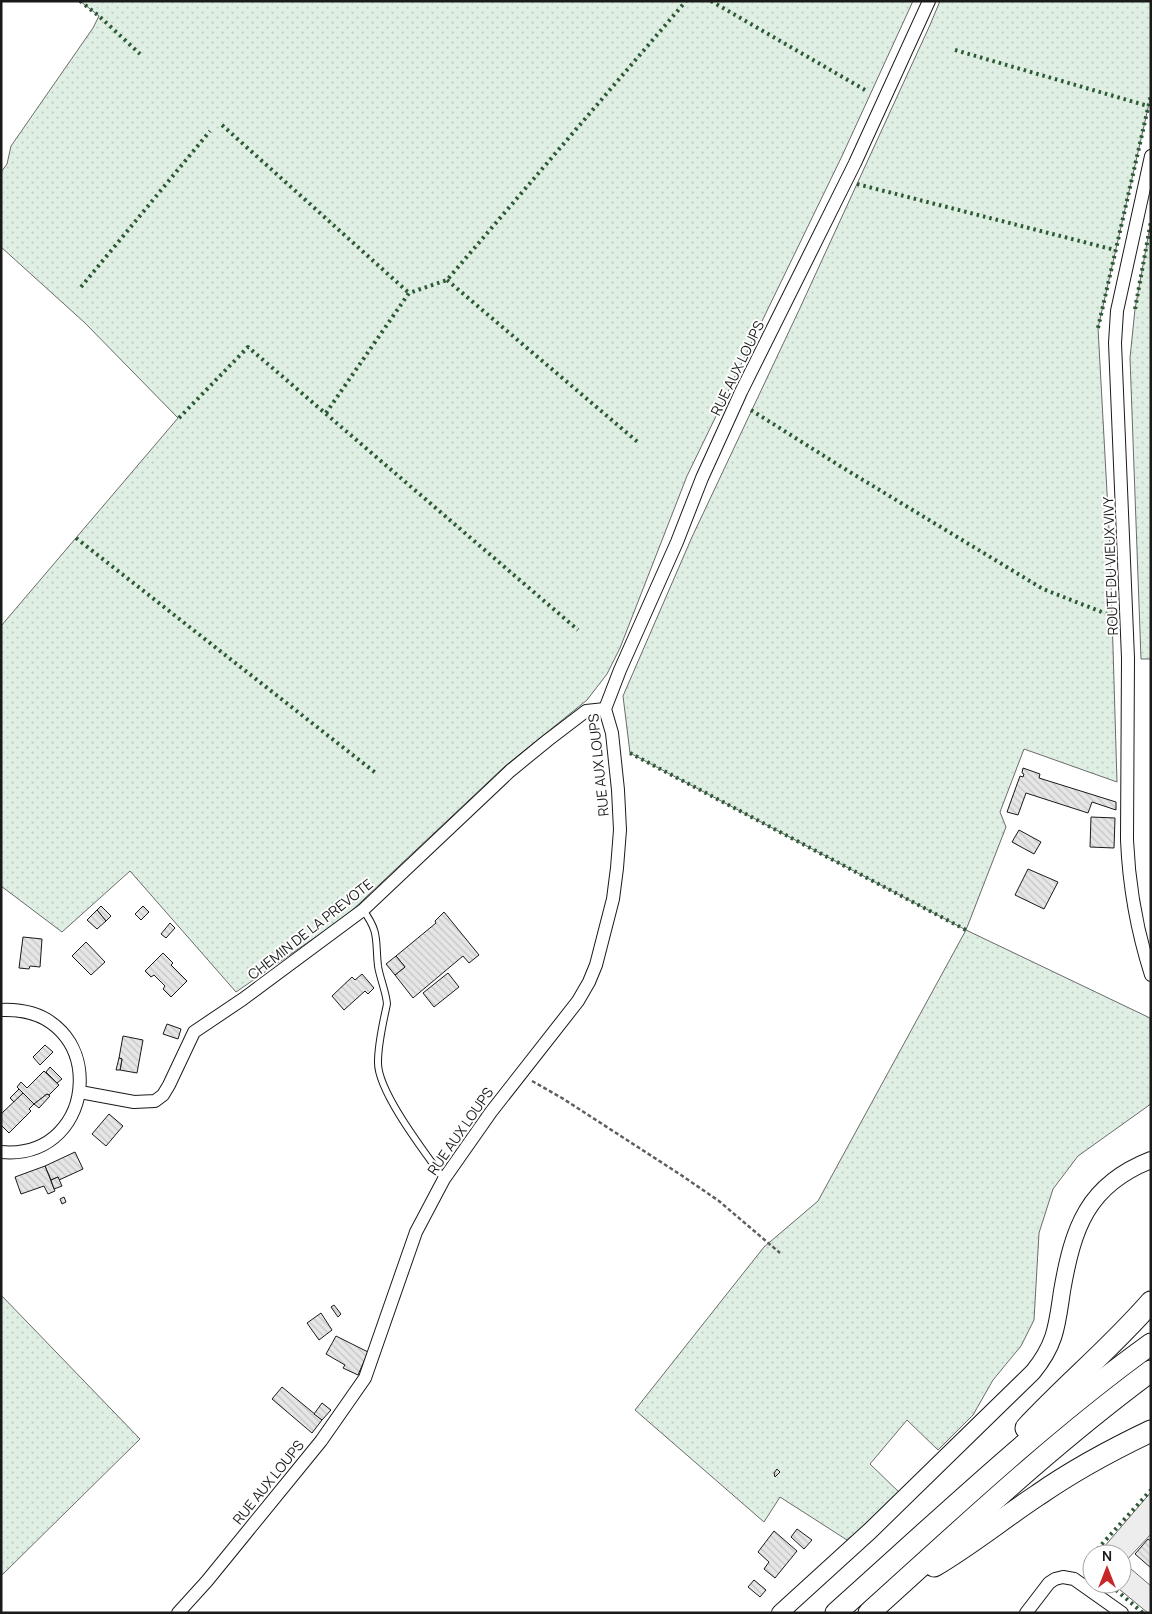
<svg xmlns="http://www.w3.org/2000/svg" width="1152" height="1614" viewBox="0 0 1152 1614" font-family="Manrope,sans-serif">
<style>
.grass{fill:url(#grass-dots);stroke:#6a6a6a}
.parking{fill:#ededed;stroke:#6a6a6a}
.building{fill:url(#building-back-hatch);stroke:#1a1a1a}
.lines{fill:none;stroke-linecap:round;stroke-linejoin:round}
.service-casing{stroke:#1a1a1a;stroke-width:8}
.minor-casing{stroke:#1a1a1a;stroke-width:14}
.tertiary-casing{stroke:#1a1a1a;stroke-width:18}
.trunk-casing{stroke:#1a1a1a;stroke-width:23}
.path{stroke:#5f5f5f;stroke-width:2.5;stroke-dasharray:4 2.5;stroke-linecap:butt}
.service{stroke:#fff;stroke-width:6}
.minor{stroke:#fff;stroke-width:12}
.tertiary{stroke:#fff;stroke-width:16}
.trunk{stroke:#fff;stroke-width:21}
.hedge{stroke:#2b5a34;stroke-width:4;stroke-dasharray:2.5 4;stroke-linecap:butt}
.labels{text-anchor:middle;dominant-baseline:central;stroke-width:4;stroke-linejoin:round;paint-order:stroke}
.street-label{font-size:14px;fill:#1a1a1a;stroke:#fff}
</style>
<defs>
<pattern id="grass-dots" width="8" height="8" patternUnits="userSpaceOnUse" patternTransform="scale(1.25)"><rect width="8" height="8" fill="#e0efe3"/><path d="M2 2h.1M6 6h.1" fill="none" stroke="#c0ccc2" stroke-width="1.8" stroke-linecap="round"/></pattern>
<pattern id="building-back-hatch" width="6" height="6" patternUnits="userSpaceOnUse" patternTransform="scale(1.25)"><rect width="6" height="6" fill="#e6e6e6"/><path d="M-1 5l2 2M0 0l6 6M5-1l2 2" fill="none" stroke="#c5c5c5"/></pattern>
</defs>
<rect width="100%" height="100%" fill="#fff"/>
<!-- grass -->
<g class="grass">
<path d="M 80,1 L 913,1 L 842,156 L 687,476 L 620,648 L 607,674 L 587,700 L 504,767 L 346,916 L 236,992 L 130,871 L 62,932 L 1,886 L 1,626 L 178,418 L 85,323 L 1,247 L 1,172 L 7,164 L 11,146 L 93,28 L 99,16 Z"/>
<path d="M 940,1 L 1151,1 L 1151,95 L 1098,328 L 1110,547 L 1117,782 L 1024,749 L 1000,812 L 1006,827 L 966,930 L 1150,1018 L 1151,1103 L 1148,1106 L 1078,1156 L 1053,1189 L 1039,1233 L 1034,1320 L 1021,1346 L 993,1380 L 973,1415 L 938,1450 L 907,1420 L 870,1464 L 902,1495 L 847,1540 L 780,1497 L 764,1522 L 635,1410 L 764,1247 L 818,1201 L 966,930 L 630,753 L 623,696 L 692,537 L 800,308 L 930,25 Z"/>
<path d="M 1151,221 L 1151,659 L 1141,659 L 1130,358 L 1135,309 Z"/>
<path d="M 1,1295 L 140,1439 L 1,1576 Z"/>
</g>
<!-- parking -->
<path class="parking" d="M 1151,1492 L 1151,1534 L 1124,1563 L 1151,1586 L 1151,1613 L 1148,1613 L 1113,1584 L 1122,1584 L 1122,1554 L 1098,1554 Z"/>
<!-- building -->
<g class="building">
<path d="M 1023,768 L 1040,774 L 1039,778 L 1116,802 L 1116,810 L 1092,802 L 1088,813 L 1026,793 L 1018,815 L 1007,812 L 1020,776 L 1023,777 L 1024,774 L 1022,773 Z"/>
<path d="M 1091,817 L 1115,818 L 1114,848 L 1090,847 Z"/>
<path d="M 1019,830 L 1041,842 L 1034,854 L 1012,842 Z"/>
<path d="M 1028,869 L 1058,882 L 1044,909 L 1015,895 Z"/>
<path d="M 101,906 L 111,916 L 106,921 L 97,910 Z"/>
<path d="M 143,906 L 149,912 L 141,920 L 135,914 Z"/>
<path d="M 97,910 L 106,921 L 97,929 L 87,920 Z"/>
<path d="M 444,912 L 479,955 L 469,963 L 463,956 L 413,998 L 395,975 L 405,967 L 396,956 L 436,923 L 435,921 Z"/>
<path d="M 170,923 L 175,928 L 166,938 L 161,934 Z"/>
<path d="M 23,937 L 42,939 L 40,967 L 30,966 L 29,969 L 19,968 Z"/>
<path d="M 86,942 L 105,962 L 91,975 L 72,956 Z"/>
<path d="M 163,953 L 173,963 L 171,965 L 187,981 L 171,997 L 163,989 L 165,986 L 154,975 L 151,977 L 145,971 Z"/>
<path d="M 396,956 L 405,967 L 395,975 L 386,964 Z"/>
<path d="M 448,973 L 459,987 L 434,1007 L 423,993 Z"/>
<path d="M 362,974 L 374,988 L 368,994 L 365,991 L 344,1010 L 332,996 L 352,977 L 355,980 Z"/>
<path d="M 167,1024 L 181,1029 L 178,1039 L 163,1034 Z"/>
<path d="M 123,1036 L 143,1040 L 137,1073 L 120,1070 L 122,1059 L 119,1058 Z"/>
<path d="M 45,1045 L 53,1052 L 40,1065 L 33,1057 Z"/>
<path d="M 119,1058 L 122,1059 L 120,1070 L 116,1070 Z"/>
<path d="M 50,1067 L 62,1079 L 57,1083 L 46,1072 Z"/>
<path d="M 44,1071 L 59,1085 L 49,1095 L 47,1094 L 34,1104 L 17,1087 L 21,1082 L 27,1088 Z"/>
<path d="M 19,1089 L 23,1093 L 14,1102 L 10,1098 Z"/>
<path d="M 23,1093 L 34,1104 L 29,1109 L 31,1111 L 9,1133 L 1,1125 L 1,1114 Z"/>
<path d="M 47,1094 L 50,1096 L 39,1108 L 34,1104 Z"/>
<path d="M 109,1114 L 123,1126 L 106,1146 L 92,1134 Z"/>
<path d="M 75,1152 L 83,1169 L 59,1180 L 58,1177 L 51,1180 L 45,1166 Z"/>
<path d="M 45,1166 L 55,1191 L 48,1194 L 44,1186 L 21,1194 L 15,1177 Z"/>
<path d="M 58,1177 L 62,1186 L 54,1189 L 51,1180 Z"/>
<path d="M 64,1197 L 66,1202 L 62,1204 L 60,1199 Z"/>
<path d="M 334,1305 L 341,1314 L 338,1317 L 331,1307 Z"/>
<path d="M 321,1313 L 332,1330 L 319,1340 L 307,1323 Z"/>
<path d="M 336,1336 L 368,1352 L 358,1375 L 343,1368 L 345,1365 L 326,1354 Z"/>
<path d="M 282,1387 L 322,1420 L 312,1433 L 272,1399 Z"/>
<path d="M 322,1403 L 331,1410 L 322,1420 L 314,1414 Z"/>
<path d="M 777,1469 L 780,1472 L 775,1477 L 774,1473 Z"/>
<path d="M 797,1529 L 812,1540 L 804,1549 L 791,1537 Z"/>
<path d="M 774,1531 L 797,1551 L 775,1578 L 764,1569 L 769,1562 L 758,1552 Z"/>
<path d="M 1148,1539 L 1151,1541 L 1151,1568 L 1135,1554 Z"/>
<path d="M 754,1580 L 766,1590 L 760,1597 L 748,1587 Z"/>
</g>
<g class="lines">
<!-- service casing -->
<g class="service-casing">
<path id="service" d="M 363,910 C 380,933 375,940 378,966 C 380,979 386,991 387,1004 C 383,1023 378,1043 378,1062 C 377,1091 426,1154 444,1179"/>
</g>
<!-- minor casing -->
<g class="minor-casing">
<g id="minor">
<path d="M 1151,156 L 1117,311 L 1115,343 L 1128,658 L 1127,840 C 1129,887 1137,931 1151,975"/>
<path d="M 1,1010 C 110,1005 102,1161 1,1152"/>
<path d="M 80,1092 L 134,1102 L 155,1101 L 163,1095 L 169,1085 L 194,1032 L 243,999 L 363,910 L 510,771 L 548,740 L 586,711 L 605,709"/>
<path d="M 178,1613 L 207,1581 L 321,1441 L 365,1378 L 416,1232 L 444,1179 L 491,1112 L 578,1001 L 589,982 L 596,965 L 613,899 L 617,868 L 620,830 L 618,790 L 612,733 L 605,709 L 620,670 L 677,542 L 702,478 L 741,392 L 855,163 L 929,1"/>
<path d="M 1026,1613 L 1049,1583 L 1055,1579 L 1063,1577 L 1074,1579 L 1122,1613"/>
</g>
</g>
<!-- tertiary casing -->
<g class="tertiary-casing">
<path id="tertiary" d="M 780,1613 L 870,1531 L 1033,1372 C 1056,1344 1057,1325 1062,1291 C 1073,1228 1087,1185 1151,1160"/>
</g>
<!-- trunk casing -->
<g class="trunk-casing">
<g id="trunk">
<path d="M 1026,1428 C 1066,1385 1112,1347 1151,1302"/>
<path d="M 934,1566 C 970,1545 1003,1518 1038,1495 C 1074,1470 1111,1450 1151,1431"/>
<path d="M 836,1613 C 939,1521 1039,1425 1151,1344"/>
<path d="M 869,1613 C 961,1530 1051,1445 1151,1371"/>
</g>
</g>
<!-- path -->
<path class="path" d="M 532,1081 L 562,1098 L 681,1175 L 719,1201 L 780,1253"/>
<!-- service -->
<use href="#service" class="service"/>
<!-- minor -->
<use href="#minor" class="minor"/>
<!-- tertiary -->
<use href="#tertiary" class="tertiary"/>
<!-- trunk -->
<use href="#trunk" class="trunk"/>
<!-- hedge -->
<g class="hedge">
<path d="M 80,1 L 99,16 L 140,54"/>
<path d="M 711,1 L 865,90"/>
<path d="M 955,50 L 1148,106"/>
<path d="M 222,125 L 409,293"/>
<path d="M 857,184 L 1115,250"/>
<path d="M 447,280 L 640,444"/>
<path d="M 81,287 L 210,131"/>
<path d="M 1135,309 L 1151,221"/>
<path d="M 1098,328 L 1151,95"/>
<path d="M 751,410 L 840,466 L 1043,589 L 1112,616"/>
<path d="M 326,413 L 409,293 L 447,280 L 686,1"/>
<path d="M 179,418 L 248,347 L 578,630"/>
<path d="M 76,538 L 377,774"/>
<path d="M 630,753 L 966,930"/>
<path d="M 1093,1554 L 1151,1490"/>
<path d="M 1092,1556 L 1086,1562 L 1092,1567"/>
<path d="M 1116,1590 L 1143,1613"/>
</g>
</g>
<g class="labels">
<!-- street labels -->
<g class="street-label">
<text transform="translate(737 368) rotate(-64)">RUE AUX LOUPS</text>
<text transform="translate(1110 566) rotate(-92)">ROUTE DU VIEUX VIVY</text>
<text transform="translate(598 765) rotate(-96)">RUE AUX LOUPS</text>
<text transform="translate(310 929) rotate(-38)">CHEMIN DE LA PREVOTE</text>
<text transform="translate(460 1131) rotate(-55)">RUE AUX LOUPS</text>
<text transform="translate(268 1482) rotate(-51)">RUE AUX LOUPS</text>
</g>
</g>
<!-- border -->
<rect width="1152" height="1614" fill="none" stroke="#1a1a1a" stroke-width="5"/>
<!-- north arrow -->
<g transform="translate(1107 1569)"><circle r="24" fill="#ffffff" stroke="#a3a3a3"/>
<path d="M0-4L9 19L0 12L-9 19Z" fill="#c62828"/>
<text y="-8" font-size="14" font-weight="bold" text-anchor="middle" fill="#1a1a1a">N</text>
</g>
</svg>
